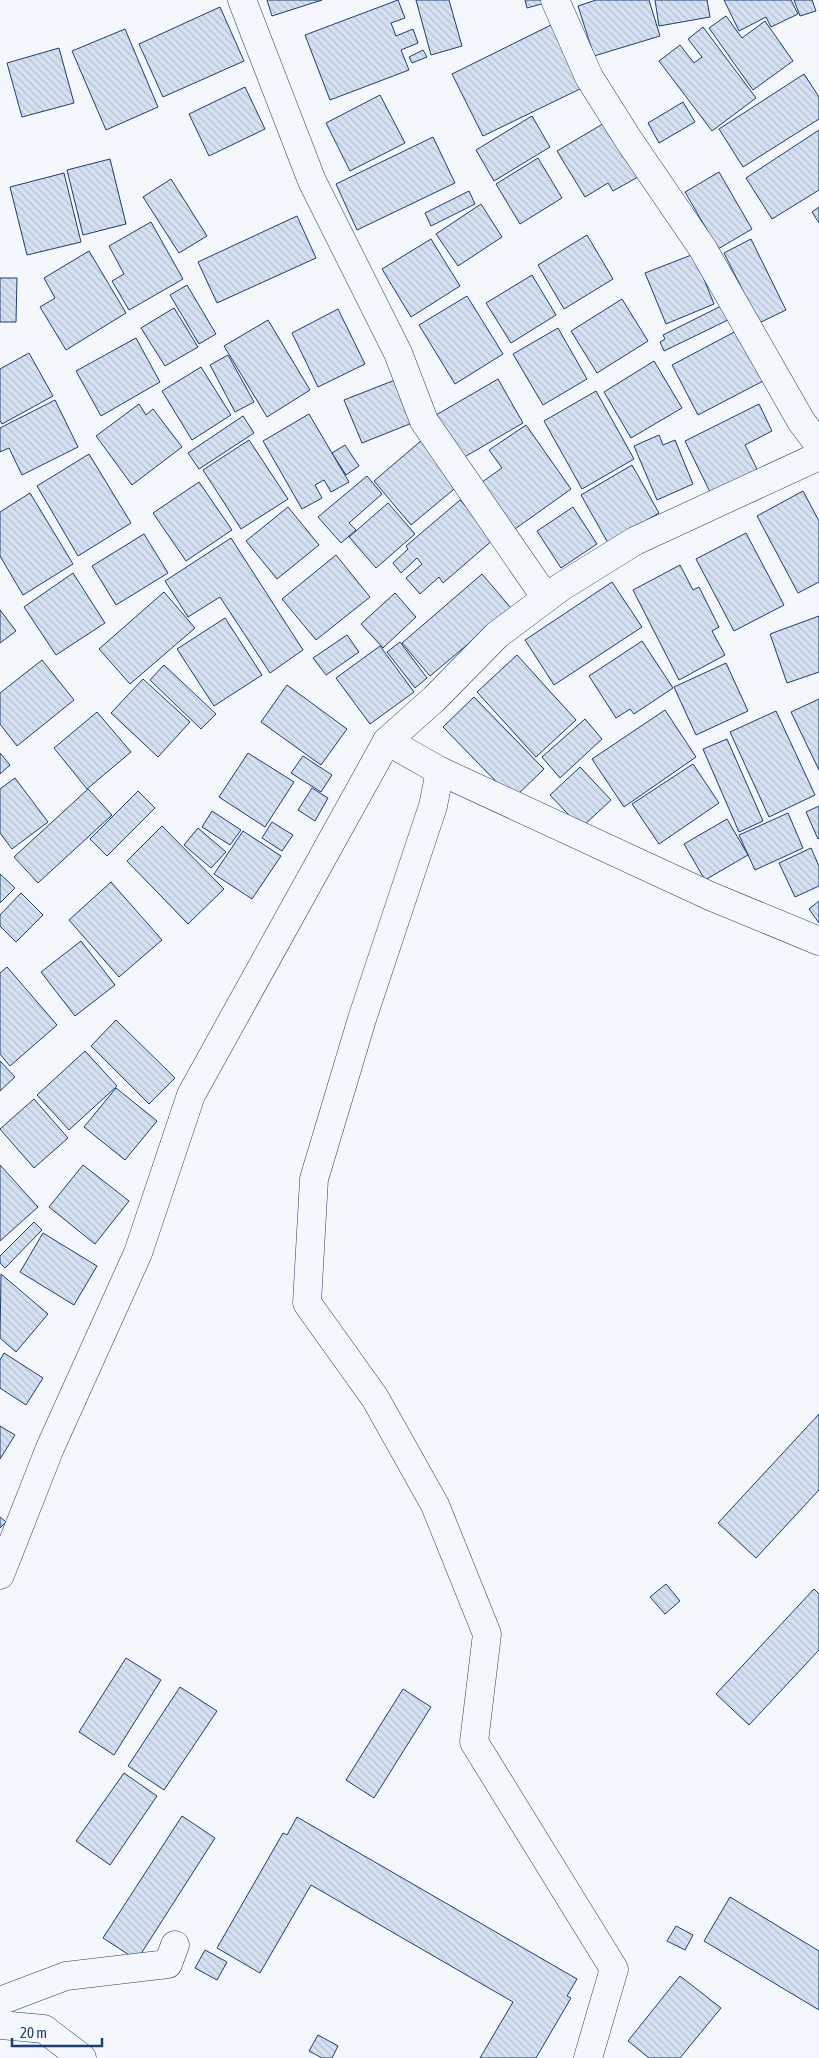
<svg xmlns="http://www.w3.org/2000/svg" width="819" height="2058" viewBox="0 0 819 2058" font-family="'Asap Condensed',sans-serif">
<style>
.building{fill:url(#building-back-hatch);stroke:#1d3f73}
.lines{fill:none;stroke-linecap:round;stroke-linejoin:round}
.minor-casing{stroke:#1d3f73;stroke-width:29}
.minor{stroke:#f4f7fb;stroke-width:28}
</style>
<defs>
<pattern id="building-back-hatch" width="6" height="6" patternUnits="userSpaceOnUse" patternTransform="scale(1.25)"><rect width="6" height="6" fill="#d5e0f0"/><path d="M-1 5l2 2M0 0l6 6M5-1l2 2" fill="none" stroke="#b6c1d1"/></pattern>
</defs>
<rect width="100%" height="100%" fill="#f4f7fb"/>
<!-- building -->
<g class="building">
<path d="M 267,0 L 322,0 L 272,16 Z"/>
<path d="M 398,0 L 405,18 L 391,23 L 396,36 L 413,29 L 418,43 L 401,50 L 409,70 L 330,100 L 305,35 Z"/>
<path d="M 416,0 L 449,0 L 462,46 L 431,55 Z"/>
<path d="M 525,0 L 545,0 L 545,3 L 527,8 Z"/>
<path d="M 596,0 L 649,0 L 660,36 L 594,56 L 578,6 Z"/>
<path d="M 655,0 L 707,0 L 710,17 L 659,26 Z"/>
<path d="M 724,0 L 791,0 L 798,14 L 771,27 L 766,17 L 739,31 Z"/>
<path d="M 794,0 L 812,0 L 816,11 L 800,16 Z"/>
<path d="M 220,7 L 244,61 L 163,97 L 139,44 Z"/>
<path d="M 726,16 L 742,38 L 765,21 L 793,61 L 753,90 L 709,28 Z"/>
<path d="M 551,25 L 582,88 L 483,136 L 452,74 Z"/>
<path d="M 703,27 L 756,98 L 712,131 L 659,61 L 680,45 L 694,63 L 702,57 L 688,39 Z"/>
<path d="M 125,29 L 158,107 L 106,130 L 72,51 Z"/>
<path d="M 59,48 L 74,103 L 22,117 L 7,63 Z"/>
<path d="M 423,50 L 427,57 L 412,63 L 409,57 Z"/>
<path d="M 804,74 L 819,97 L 819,119 L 743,167 L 719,129 Z"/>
<path d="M 245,87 L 265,129 L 209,156 L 189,114 Z"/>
<path d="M 380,95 L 405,143 L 350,171 L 326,123 Z"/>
<path d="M 683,102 L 695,122 L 659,143 L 648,123 Z"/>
<path d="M 532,116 L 550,147 L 494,181 L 476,150 Z"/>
<path d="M 606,122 L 638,177 L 613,191 L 608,183 L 585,197 L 557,151 Z"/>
<path d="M 819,130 L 819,190 L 772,219 L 746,178 Z"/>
<path d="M 433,137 L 455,183 L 357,230 L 336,184 Z"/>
<path d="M 538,158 L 562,198 L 520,224 L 496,184 Z"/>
<path d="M 110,159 L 126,224 L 83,235 L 67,170 Z"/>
<path d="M 719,172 L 752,229 L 718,249 L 685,192 Z"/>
<path d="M 64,173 L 81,242 L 27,255 L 10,187 Z"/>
<path d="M 171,179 L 207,236 L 179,253 L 143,197 Z"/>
<path d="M 469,191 L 475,204 L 431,226 L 425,213 Z"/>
<path d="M 481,204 L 502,237 L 458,266 L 436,234 Z"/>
<path d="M 819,207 L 819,223 L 812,212 Z"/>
<path d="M 297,216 L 316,258 L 217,303 L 198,262 Z"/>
<path d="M 151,222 L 183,279 L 129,310 L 112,281 L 124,274 L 109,246 Z"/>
<path d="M 587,235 L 613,279 L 564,309 L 538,265 Z"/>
<path d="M 431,239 L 460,286 L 411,317 L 382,269 Z"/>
<path d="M 751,239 L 786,310 L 759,323 L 724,253 Z"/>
<path d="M 89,251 L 126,313 L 66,350 L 40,307 L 55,298 L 44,278 Z"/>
<path d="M 694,254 L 714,304 L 666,324 L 645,273 Z"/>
<path d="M 532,275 L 556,315 L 511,343 L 486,303 Z"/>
<path d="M 0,278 L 17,278 L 16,322 L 0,322 Z"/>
<path d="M 187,285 L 216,334 L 199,344 L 170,295 Z"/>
<path d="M 467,296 L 503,354 L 455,384 L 419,325 Z"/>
<path d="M 622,299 L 648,341 L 597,373 L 571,331 Z"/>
<path d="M 723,305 L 730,319 L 664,351 L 660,342 L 665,339 L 663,335 Z"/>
<path d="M 174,308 L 198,347 L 165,366 L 141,328 Z"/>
<path d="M 338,309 L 365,364 L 318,387 L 292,333 Z"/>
<path d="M 268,320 L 310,390 L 267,417 L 224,346 Z"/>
<path d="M 558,328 L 587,379 L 543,405 L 513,354 Z"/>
<path d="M 740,329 L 767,379 L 698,415 L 672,365 Z"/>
<path d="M 136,338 L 160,382 L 101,416 L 76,371 Z"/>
<path d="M 29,353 L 53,396 L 2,424 L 0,421 L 0,369 Z"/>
<path d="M 228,355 L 254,402 L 235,412 L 210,365 Z"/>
<path d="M 654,361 L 682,408 L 631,438 L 604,392 Z"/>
<path d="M 201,367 L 231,415 L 192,440 L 162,391 Z"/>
<path d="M 498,379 L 523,423 L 461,459 L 436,415 Z"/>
<path d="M 395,380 L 412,423 L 362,443 L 344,400 Z"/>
<path d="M 596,391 L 634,459 L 582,489 L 544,421 Z"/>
<path d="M 55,400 L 78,447 L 22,475 L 9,448 L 0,452 L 0,428 Z"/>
<path d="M 139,404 L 146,415 L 153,409 L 182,447 L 132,485 L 96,436 Z"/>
<path d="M 759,404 L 772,431 L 745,445 L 758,471 L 711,494 L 685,441 Z"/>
<path d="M 309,414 L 349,482 L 331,492 L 324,480 L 315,485 L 322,498 L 302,509 L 263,441 Z"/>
<path d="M 243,416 L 254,433 L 199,469 L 188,453 Z"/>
<path d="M 526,425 L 571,489 L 508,534 L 475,487 L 502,468 L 489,450 Z"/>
<path d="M 659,435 L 663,445 L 675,440 L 693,484 L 657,500 L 634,446 Z"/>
<path d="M 249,440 L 288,499 L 241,529 L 203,470 Z"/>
<path d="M 422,440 L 459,485 L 411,525 L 374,481 Z"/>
<path d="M 345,445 L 359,466 L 346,475 L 332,453 Z"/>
<path d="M 89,454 L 131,523 L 78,556 L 37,486 Z"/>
<path d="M 632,465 L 659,513 L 608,543 L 581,495 Z"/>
<path d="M 367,476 L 382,494 L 349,523 L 356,530 L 341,543 L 318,517 Z"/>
<path d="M 199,482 L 232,530 L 186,561 L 153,513 Z"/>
<path d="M 803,491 L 819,521 L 819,582 L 798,593 L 757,516 Z"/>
<path d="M 30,493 L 73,564 L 23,595 L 0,556 L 0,512 Z"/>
<path d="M 460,500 L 494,539 L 443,583 L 439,577 L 420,594 L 406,578 L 422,564 L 417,558 L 401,573 L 393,563 L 408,549 L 406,546 Z"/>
<path d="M 388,503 L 415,534 L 376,568 L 349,537 Z"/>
<path d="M 288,507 L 319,545 L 277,579 L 246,541 Z"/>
<path d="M 573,507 L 597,544 L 561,568 L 537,531 Z"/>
<path d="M 746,533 L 784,605 L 734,631 L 696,559 Z"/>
<path d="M 144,534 L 168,573 L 116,605 L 92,566 Z"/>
<path d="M 231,538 L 303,650 L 270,673 L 220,597 L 188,617 L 165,581 Z"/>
<path d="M 336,555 L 370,597 L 316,640 L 282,599 Z"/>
<path d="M 680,565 L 693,590 L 699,587 L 719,627 L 712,631 L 725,655 L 679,680 L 633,590 Z"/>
<path d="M 73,573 L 105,623 L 56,655 L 24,607 Z"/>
<path d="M 482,574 L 511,608 L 430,676 L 402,643 Z"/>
<path d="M 612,582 L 642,627 L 554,685 L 525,640 Z"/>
<path d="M 164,592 L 195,628 L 130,684 L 99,649 Z"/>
<path d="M 395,593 L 416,617 L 383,648 L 361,624 Z"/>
<path d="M 0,610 L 16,631 L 0,643 Z"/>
<path d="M 819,616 L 819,672 L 787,683 L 770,634 Z"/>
<path d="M 225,618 L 262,675 L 214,706 L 177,649 Z"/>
<path d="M 347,635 L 359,652 L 326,675 L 313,658 Z"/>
<path d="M 642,641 L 673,688 L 634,714 L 630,709 L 616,718 L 589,676 Z"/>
<path d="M 400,642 L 427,678 L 415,688 L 387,652 Z"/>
<path d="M 380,646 L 414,692 L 370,724 L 336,678 Z"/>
<path d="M 517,655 L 576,720 L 536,757 L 477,692 Z"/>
<path d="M 42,660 L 74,700 L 17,746 L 0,724 L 0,693 Z"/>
<path d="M 726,663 L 748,711 L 696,735 L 674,687 Z"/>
<path d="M 164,665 L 216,714 L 201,729 L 150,680 Z"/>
<path d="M 143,679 L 190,722 L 158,757 L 111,713 Z"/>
<path d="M 287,685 L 347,729 L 321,765 L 261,722 Z"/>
<path d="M 474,697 L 544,769 L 513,799 L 443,727 Z"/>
<path d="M 819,699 L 819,770 L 791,712 Z"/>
<path d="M 665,710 L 696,757 L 624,807 L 592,759 Z"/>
<path d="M 776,711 L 815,795 L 769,817 L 730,732 Z"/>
<path d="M 97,712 L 131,752 L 87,789 L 54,748 Z"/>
<path d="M 585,719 L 602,739 L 560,778 L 542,757 Z"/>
<path d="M 727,739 L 763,821 L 739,832 L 703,749 Z"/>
<path d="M 0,753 L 10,765 L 0,774 Z"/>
<path d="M 248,753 L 294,782 L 265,827 L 219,797 Z"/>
<path d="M 303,756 L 332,775 L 321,792 L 291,773 Z"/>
<path d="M 693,764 L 719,803 L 659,844 L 632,804 Z"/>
<path d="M 580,767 L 611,800 L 581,828 L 550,795 Z"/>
<path d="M 15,778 L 48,822 L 12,849 L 0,833 L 0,789 Z"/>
<path d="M 312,788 L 328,798 L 315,821 L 298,810 Z"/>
<path d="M 88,789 L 112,815 L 38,883 L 14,857 Z"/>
<path d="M 138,791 L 155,808 L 107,856 L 90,839 Z"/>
<path d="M 819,806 L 819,838 L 818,839 L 806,812 Z"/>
<path d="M 212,811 L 241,830 L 230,845 L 202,827 Z"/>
<path d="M 788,813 L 803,848 L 755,870 L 739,835 Z"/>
<path d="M 727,819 L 748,855 L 705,880 L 684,844 Z"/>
<path d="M 272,822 L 293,835 L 282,851 L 262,838 Z"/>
<path d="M 162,826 L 224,889 L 188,924 L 127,861 Z"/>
<path d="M 198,828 L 226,852 L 211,868 L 184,845 Z"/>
<path d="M 243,831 L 281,856 L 252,899 L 214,874 Z"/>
<path d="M 811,848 L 819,866 L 819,886 L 795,897 L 779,863 Z"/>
<path d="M 0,874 L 15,888 L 0,903 Z"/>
<path d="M 111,882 L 162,940 L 119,977 L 69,920 Z"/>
<path d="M 21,893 L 43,915 L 16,942 L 0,926 L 0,915 Z"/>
<path d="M 819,901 L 819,923 L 809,909 Z"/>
<path d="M 81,941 L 115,985 L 75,1016 L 41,972 Z"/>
<path d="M 7,967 L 57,1025 L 10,1066 L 0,1054 L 0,973 Z"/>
<path d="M 116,1020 L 175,1078 L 149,1104 L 91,1046 Z"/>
<path d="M 85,1051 L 117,1086 L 69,1130 L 37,1095 Z"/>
<path d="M 0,1061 L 15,1077 L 0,1091 Z"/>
<path d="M 116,1088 L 157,1121 L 125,1160 L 84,1127 Z"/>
<path d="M 34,1099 L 68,1138 L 34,1168 L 0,1129 Z"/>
<path d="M 0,1165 L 38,1207 L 0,1241 Z"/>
<path d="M 83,1165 L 129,1201 L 95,1244 L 49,1207 Z"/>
<path d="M 34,1222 L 42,1230 L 5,1268 L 0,1263 L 0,1256 Z"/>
<path d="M 43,1233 L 97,1266 L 74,1305 L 20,1272 Z"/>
<path d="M 1,1274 L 48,1314 L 16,1352 L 0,1338 Z"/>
<path d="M 4,1353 L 43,1378 L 26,1405 L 0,1388 L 0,1360 Z"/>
<path d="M 819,1414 L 819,1490 L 756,1558 L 718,1523 Z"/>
<path d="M 0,1426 L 15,1435 L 0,1459 Z"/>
<path d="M 0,1517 L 6,1522 L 0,1528 Z"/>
<path d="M 666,1584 L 680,1601 L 665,1614 L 650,1597 Z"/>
<path d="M 814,1589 L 819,1594 L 819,1650 L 749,1725 L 716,1694 Z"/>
<path d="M 126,1658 L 161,1680 L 114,1755 L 79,1732 Z"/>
<path d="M 180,1687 L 217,1711 L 164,1790 L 128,1766 Z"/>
<path d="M 403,1689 L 431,1707 L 374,1798 L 346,1780 Z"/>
<path d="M 124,1773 L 157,1796 L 110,1865 L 76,1841 Z"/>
<path d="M 182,1816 L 215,1838 L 137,1960 L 103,1938 Z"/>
<path d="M 297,1817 L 577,1979 L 567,1996 L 571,1998 L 536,2058 L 480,2058 L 513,2002 L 311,1885 L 260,1973 L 217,1948 L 283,1833 L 287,1835 Z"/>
<path d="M 730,1897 L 819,1951 L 819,2010 L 704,1941 Z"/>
<path d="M 676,1926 L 693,1935 L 685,1950 L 667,1941 Z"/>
<path d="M 205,1950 L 227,1962 L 217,1980 L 195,1968 Z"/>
<path d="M 680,1976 L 721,2008 L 680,2058 L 649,2058 L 628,2041 Z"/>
<path d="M 318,2035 L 338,2046 L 332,2058 L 322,2058 L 309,2051 Z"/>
</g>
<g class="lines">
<!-- minor casing -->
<g class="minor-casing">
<g id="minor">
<path d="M 242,0 L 312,181 L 398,353 L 424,421 L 546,598"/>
<path d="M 555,0 L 589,77 L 628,139 L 703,249 L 801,421 L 819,445"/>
<path d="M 387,741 L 440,771 L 710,896 L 819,941"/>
<path d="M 440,771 L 433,806 L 362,1019 L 314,1179 L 307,1303 L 375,1398 L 435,1505 L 487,1634 L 474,1742 L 614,1969 L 588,2058"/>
<path d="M 0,1575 L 50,1448 L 138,1253 L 191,1095 L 387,741 L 434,699 L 497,635 L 561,587 L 635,541 L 819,456"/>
<path d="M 0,2001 L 66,1976 L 168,1964 L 175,1945"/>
<path d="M 0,2025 L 44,2029 L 82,2058"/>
</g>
</g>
<!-- minor -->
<use href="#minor" class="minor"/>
</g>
<!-- scale -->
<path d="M12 2038v8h90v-8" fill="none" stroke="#1d3f73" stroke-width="2.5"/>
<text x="20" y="2038" font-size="15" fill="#1d3f73" stroke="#f4f7fb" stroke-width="4" paint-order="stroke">20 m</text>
</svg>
